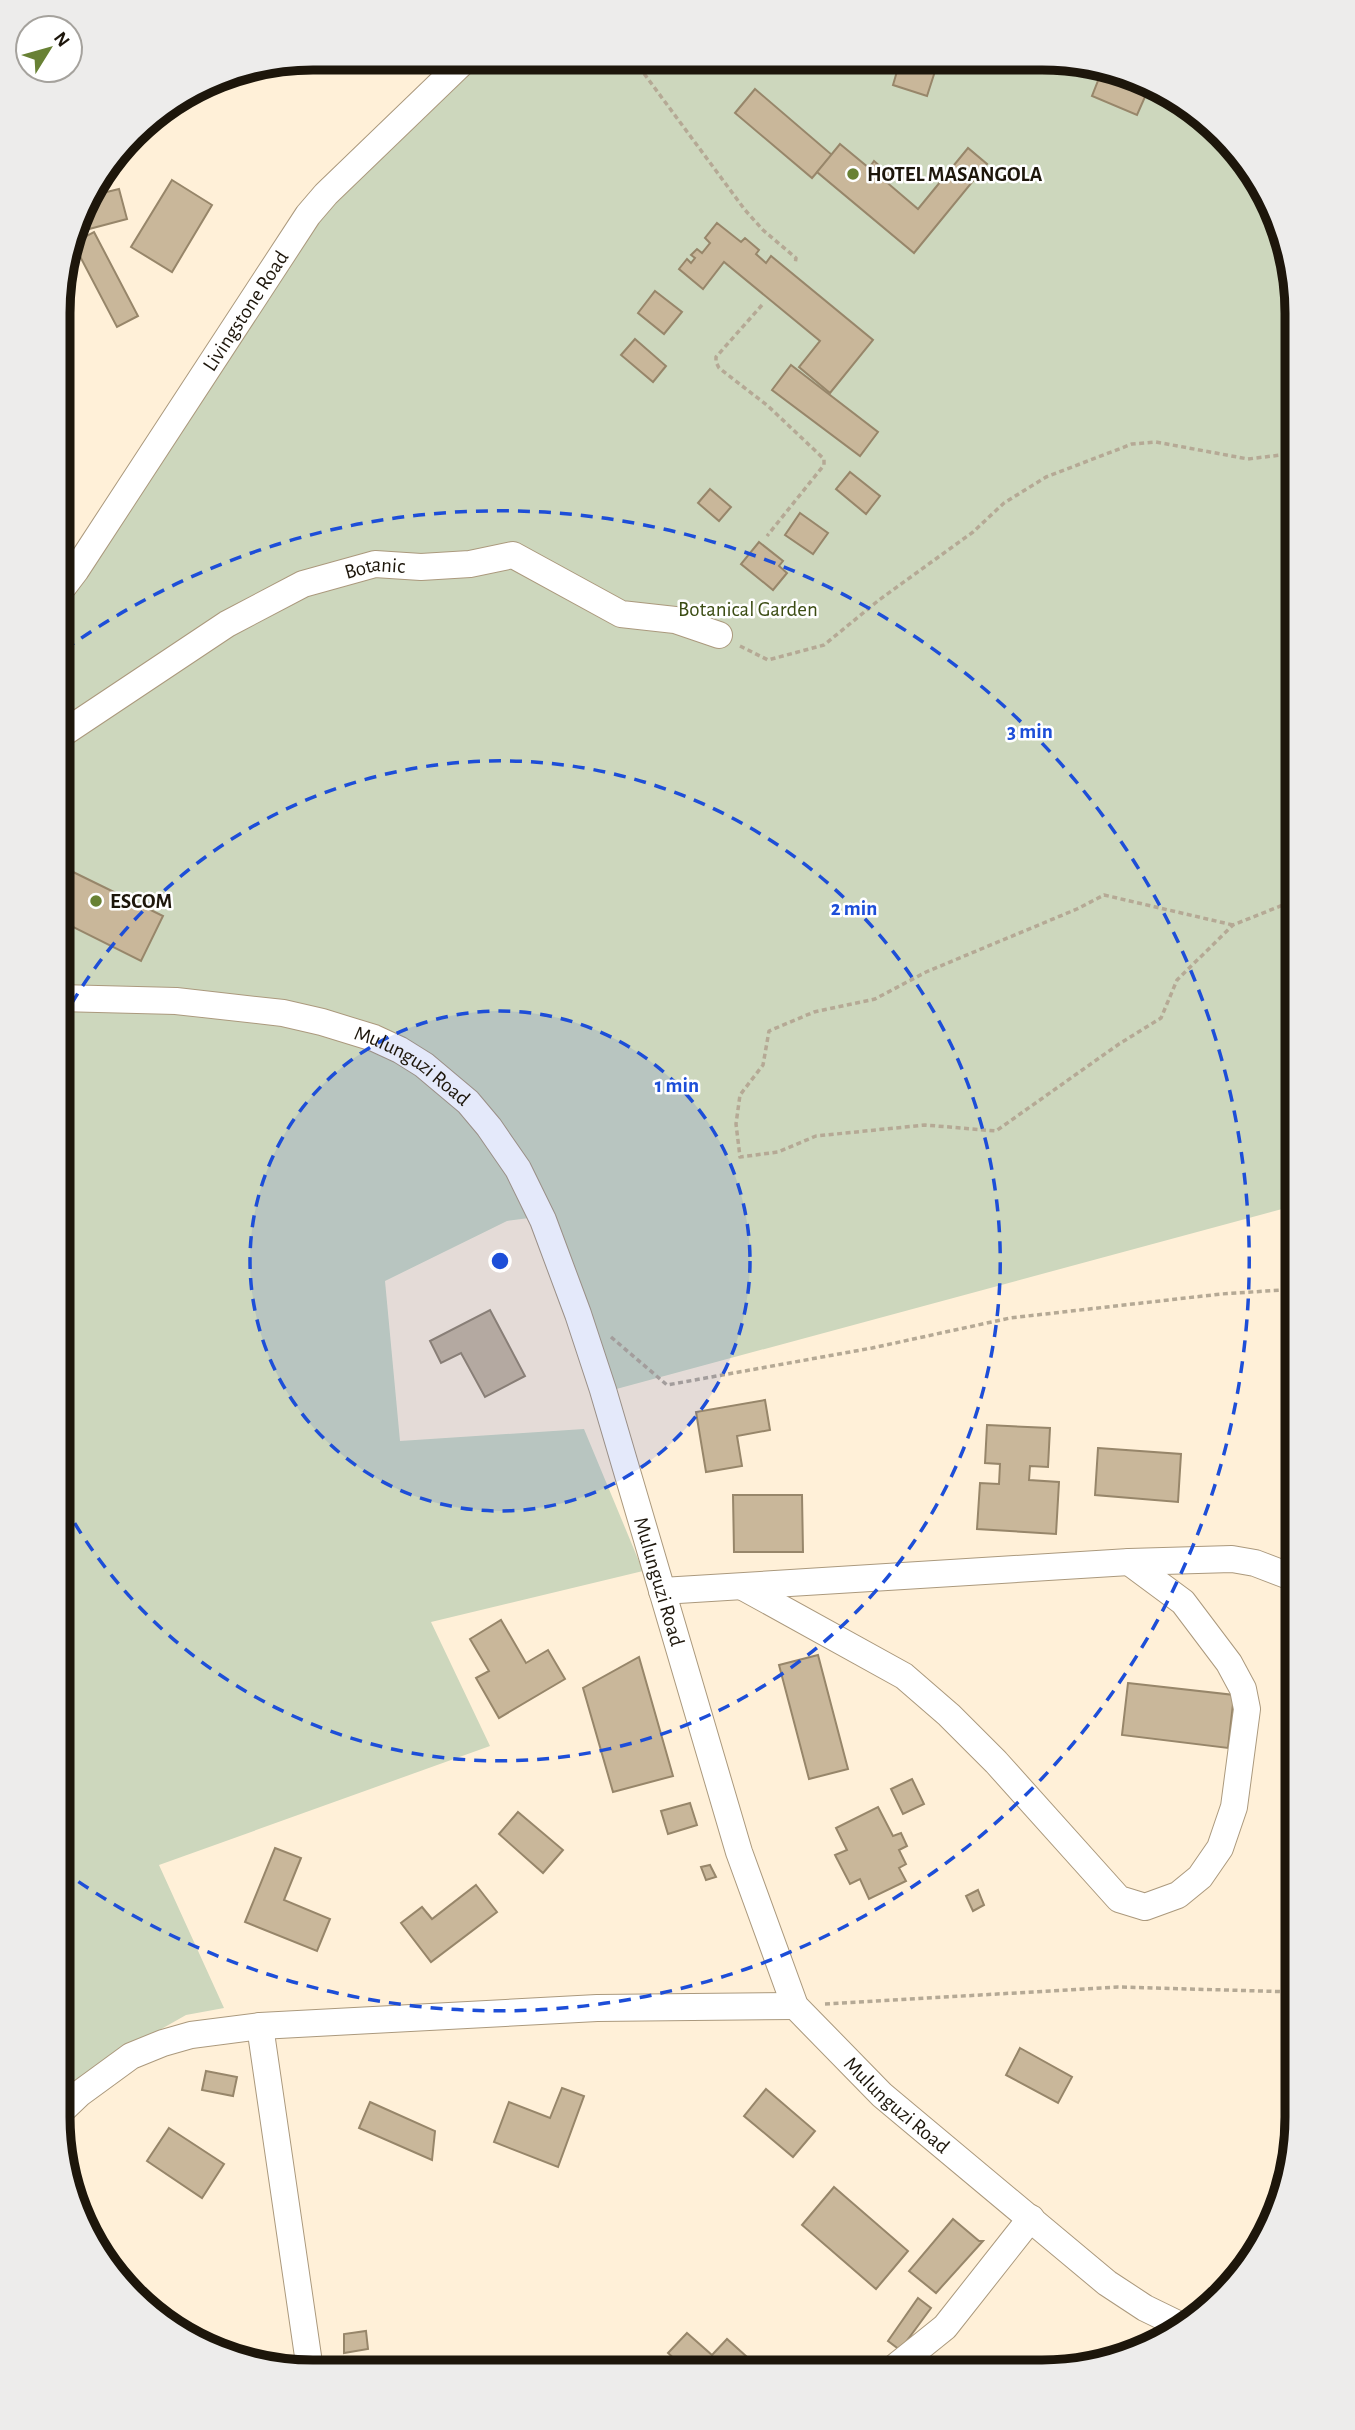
<svg xmlns="http://www.w3.org/2000/svg" width="1355" height="2430" viewBox="0 0 1355 2430" font-family="'Alegreya Sans',sans-serif">
<style>
.green{fill:#cdd7bd}
.building{fill:#c9b79a;stroke:#97866a;stroke-width:2}
.lines{fill:none;stroke-linecap:round;stroke-linejoin:round}
.minor-casing{stroke:#ab997d;stroke-width:28}
.path{stroke:#b5a995;stroke-width:3.5;stroke-dasharray:5 3.5;stroke-linecap:butt}
.minor{stroke:#fff;stroke-width:26}
.ring{fill:none;stroke:#1d4ed8;stroke-width:3.5;stroke-dasharray:12 9}
.poi-dot{fill:#688134;stroke:#fff;stroke-width:2.5}
.labels{text-anchor:middle;dominant-baseline:central;stroke-width:5;stroke-linejoin:round;paint-order:stroke}
.poi-label{font-size:21px;font-weight:bold;fill:#1d160b;stroke:#fff;text-anchor:start}
.street-label{font-size:21px;fill:#1d160b;stroke:#fff}
.park-label{font-size:21px;fill:#3b4c13;stroke:#fff}
.rim{fill:none;stroke:#1d160b;stroke-width:9}
.centre{fill:#1d4ed8;stroke:#fff;stroke-width:3.5}
.ring-label{font-size:21px;text-anchor:middle;font-weight:bold;fill:#1d4ed8;stroke:#fff;stroke-width:5;stroke-linejoin:round;paint-order:stroke}
</style>
<rect width="100%" height="100%" fill="#fff0d8"/>
<!-- green -->
<path class="green" d="M 474,59 L 1091,63 L 1210,121 L 1284,231 L 1297,313 L 1297,1205 L 609,1391 L 552,1215 L 507,1221 L 385,1281 L 400,1441 L 584,1429 L 643,1571 L 431,1622 L 490,1746 L 159,1865 L 224,2008 L 186,2015 L 149,2036 L 58,2104 L 60,598 L 314,205 Z"/>
<!-- building -->
<g class="building">
<path d="M 900,61 L 938,62 L 927,96 L 893,85 Z"/>
<path d="M 1103,68 L 1148,90 L 1137,115 L 1092,96 Z"/>
<path d="M 755,89 L 832,155 L 812,178 L 735,113 Z"/>
<path d="M 840,144 L 869,168 L 874,161 L 889,174 L 884,180 L 918,209 L 968,148 L 987,164 L 914,253 L 817,172 Z"/>
<path d="M 172,180 L 212,205 L 172,272 L 131,247 Z"/>
<path d="M 119,189 L 127,219 L 74,233 L 86,197 Z"/>
<path d="M 717,223 L 741,242 L 745,238 L 759,250 L 756,254 L 766,263 L 771,256 L 873,340 L 830,393 L 799,367 L 820,341 L 724,262 L 703,289 L 679,269 L 687,259 L 691,263 L 695,258 L 691,255 L 697,249 L 702,253 L 710,243 L 705,238 Z"/>
<path d="M 94,232 L 138,316 L 117,327 L 73,243 Z"/>
<path d="M 655,291 L 682,312 L 664,334 L 638,313 Z"/>
<path d="M 635,339 L 666,366 L 653,382 L 621,355 Z"/>
<path d="M 791,365 L 878,432 L 860,456 L 772,390 Z"/>
<path d="M 850,472 L 880,496 L 866,514 L 836,489 Z"/>
<path d="M 710,489 L 731,507 L 719,521 L 698,503 Z"/>
<path d="M 800,513 L 828,533 L 813,554 L 785,535 Z"/>
<path d="M 759,542 L 783,561 L 779,566 L 787,573 L 773,590 L 741,564 Z"/>
<path d="M 67,869 L 163,916 L 141,961 L 59,920 L 59,886 Z"/>
<path d="M 490,1310 L 525,1376 L 485,1397 L 461,1353 L 441,1363 L 430,1341 Z"/>
<path d="M 765,1400 L 770,1430 L 737,1436 L 742,1466 L 706,1472 L 696,1412 Z"/>
<path d="M 987,1425 L 1050,1428 L 1048,1467 L 1030,1466 L 1029,1480 L 1059,1482 L 1056,1534 L 977,1529 L 980,1483 L 999,1484 L 1000,1464 L 985,1463 Z"/>
<path d="M 1098,1448 L 1181,1454 L 1178,1502 L 1095,1495 Z"/>
<path d="M 733,1495 L 802,1495 L 803,1552 L 734,1552 Z"/>
<path d="M 501,1620 L 526,1663 L 548,1650 L 565,1679 L 499,1718 L 476,1678 L 489,1671 L 470,1639 Z"/>
<path d="M 818,1655 L 848,1769 L 809,1779 L 779,1665 Z"/>
<path d="M 639,1657 L 673,1776 L 613,1792 L 583,1688 Z"/>
<path d="M 1128,1683 L 1234,1695 L 1228,1748 L 1122,1735 Z"/>
<path d="M 912,1779 L 924,1804 L 903,1814 L 891,1789 Z"/>
<path d="M 690,1803 L 697,1825 L 668,1834 L 661,1811 Z"/>
<path d="M 878,1807 L 893,1836 L 901,1833 L 907,1846 L 899,1850 L 906,1864 L 899,1868 L 906,1881 L 869,1899 L 860,1879 L 850,1884 L 835,1855 L 847,1850 L 836,1828 Z"/>
<path d="M 518,1812 L 563,1850 L 543,1873 L 499,1834 Z"/>
<path d="M 275,1848 L 301,1858 L 284,1900 L 330,1919 L 317,1951 L 245,1922 Z"/>
<path d="M 710,1865 L 716,1877 L 706,1880 L 701,1867 Z"/>
<path d="M 476,1885 L 497,1912 L 431,1962 L 401,1923 L 422,1907 L 432,1919 Z"/>
<path d="M 978,1890 L 984,1905 L 973,1911 L 966,1896 Z"/>
<path d="M 1020,2048 L 1072,2077 L 1058,2103 L 1006,2075 Z"/>
<path d="M 206,2071 L 237,2077 L 233,2096 L 202,2090 Z"/>
<path d="M 562,2088 L 584,2096 L 558,2167 L 494,2142 L 509,2102 L 550,2118 Z"/>
<path d="M 766,2089 L 815,2131 L 793,2157 L 744,2116 Z"/>
<path d="M 370,2102 L 435,2131 L 432,2160 L 359,2128 Z"/>
<path d="M 169,2128 L 224,2164 L 202,2198 L 147,2161 Z"/>
<path d="M 834,2187 L 908,2251 L 876,2289 L 802,2225 Z"/>
<path d="M 953,2219 L 979,2241 L 983,2241 L 936,2293 L 909,2271 Z"/>
<path d="M 918,2298 L 931,2308 L 900,2350 L 888,2341 Z"/>
<path d="M 366,2331 L 368,2349 L 344,2353 L 344,2334 Z"/>
<path d="M 687,2333 L 712,2355 L 727,2339 L 756,2365 L 750,2371 L 688,2371 L 668,2353 Z"/>
</g>
<g class="lines">
<!-- minor casing -->
<g class="minor-casing">
<g id="minor">
<path id="s1" d="M 60,591 L 76,570 L 308,215 L 326,194 L 466,59"/>
<path id="s2" d="M 59,736 L 227,624 L 303,584 L 375,564 L 421,567 L 470,564 L 513,555 L 621,614 L 675,620 L 719,635"/>
<path id="s3" d="M 59,998 L 176,1001 L 283,1013 L 322,1022 L 374,1038 L 400,1050 L 424,1065 L 468,1102 L 489,1127 L 518,1169 L 543,1220 L 578,1314 L 603,1390 L 739,1852 L 795,2006 L 882,2095 L 1107,2283 L 1145,2308 L 1184,2327"/>
<path d="M 743,1587 L 904,1676 L 949,1715 L 996,1762 L 1119,1899 L 1145,1907 L 1178,1895 L 1200,1877 L 1220,1848 L 1234,1807 L 1247,1709 L 1243,1689 L 1229,1663 L 1183,1602 L 1129,1562"/>
<path d="M 662,1591 L 1129,1562 L 1232,1559 L 1255,1563 L 1297,1579"/>
<path d="M 260,2026 L 310,2370"/>
<path d="M 58,2114 L 79,2094 L 131,2056 L 163,2043 L 191,2035 L 260,2026 L 597,2008 L 795,2006"/>
<path d="M 889,2372 L 945,2327 L 1031,2218"/>
</g>
</g>
<!-- path -->
<g class="path">
<path d="M 634,60 L 745,210 L 763,230 L 796,258 L 795,264"/>
<path d="M 762,305 L 716,357 L 716,362 L 719,368 L 768,406 L 824,459 L 824,465 L 767,536"/>
<path d="M 740,646 L 768,660 L 824,645 L 879,600 L 973,532 L 1004,503 L 1046,477 L 1132,444 L 1156,442 L 1248,459 L 1297,453"/>
<path d="M 1233,925 L 1104,895 L 1077,909 L 926,972 L 875,999 L 814,1012 L 769,1031 L 763,1065 L 740,1095 L 736,1124 L 740,1157 L 778,1152 L 816,1136 L 925,1125 L 996,1131 L 1119,1044 L 1161,1018 L 1177,980 L 1233,925 L 1283,905 L 1284,855 L 1297,826"/>
<path d="M 611,1337 L 667,1385 L 872,1348 L 1010,1318 L 1221,1294 L 1297,1289"/>
<path d="M 825,2004 L 1118,1987 L 1297,1992"/>
</g>
<!-- minor -->
<use href="#minor" class="minor"/>
</g>
<!-- distance rings -->
<circle cx="500" cy="1261" r="250" fill="#1d4ed8" fill-opacity=".12"/>
<g class="ring">
<circle cx="500" cy="1261" r="250"/>
<path d="M61 1022A500 500 0 1 1 59 1496"/>
<path d="M64 650A750 750 0 1 1 59 1868"/>
</g>
<!-- markers -->
<g class="poi-dot">
<circle cx="853" cy="174" r="7"/>
<circle cx="96" cy="901" r="7"/>
</g>
<g class="labels">
<!-- poi labels -->
<g class="poi-label">
<text x="867" y="174">HOTEL MASANGOLA</text>
<text x="110" y="901">ESCOM</text>
</g>
<!-- street labels -->
<g class="street-label">
<text stroke="none"><textPath href="#s1" startOffset="336">Livingstone Road</textPath></text>
<text stroke="none"><textPath href="#s2" startOffset="362">Botanic</textPath></text>
<text stroke="none"><textPath href="#s3" startOffset="366">Mulunguzi Road</textPath></text>
<text stroke="none"><textPath href="#s3" startOffset="954">Mulunguzi Road</textPath></text>
<text stroke="none"><textPath href="#s3" startOffset="1542">Mulunguzi Road</textPath></text>
</g>
<!-- park labels -->
<g class="park-label">
<text x="748" y="609">Botanical Garden</text>
</g>
</g>
<!-- crop -->
<path d="M0 0H1355V2430H0ZM313 70H1042A243 243 0 0 1 1285 313V2117A243 243 0 0 1 1042 2360H313A243 243 0 0 1 70 2117V313A243 243 0 0 1 313 70Z" fill="#edeceb" fill-rule="evenodd"/>
<path class="rim" d="M313 70H1042A243 243 0 0 1 1285 313V2117A243 243 0 0 1 1042 2360H313A243 243 0 0 1 70 2117V313A243 243 0 0 1 313 70Z"/>
<circle cx="500" cy="1261" r="10" class="centre"/>
<g class="ring-label">
<text x="1030" y="738">3 min</text>
<text x="854" y="915">2 min</text>
<text x="677" y="1092">1 min</text>
</g>
<!-- north arrow -->
<g transform="translate(49 49) rotate(53)"><circle r="33" fill="#ffffff" stroke="#a5a29d" stroke-width="2"/>
<path d="M0-5L12 26L0 18L-12 26Z" fill="#688134"/>
<text y="-10" font-size="19" font-weight="bold" text-anchor="middle" fill="#1d160b">N</text>
</g>
</svg>
